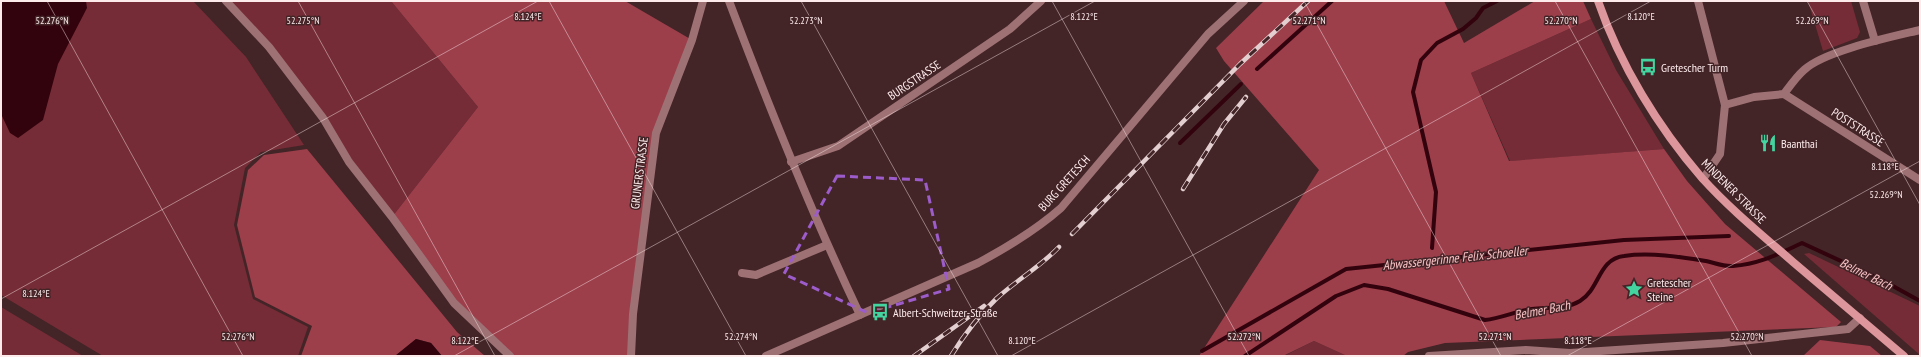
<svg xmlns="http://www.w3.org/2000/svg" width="1921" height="357" viewBox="0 0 1921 357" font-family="'PT Sans Narrow',sans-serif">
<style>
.green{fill:#762c36}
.forest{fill:#9d3e4b}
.water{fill:#33030d}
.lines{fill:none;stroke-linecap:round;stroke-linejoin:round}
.stream{stroke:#33030d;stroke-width:4}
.minor{stroke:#9e7174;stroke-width:8}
.tertiary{stroke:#9e7174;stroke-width:8}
.secondary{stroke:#dd969b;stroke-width:8}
.rail-casing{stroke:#e3cfd0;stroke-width:4.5}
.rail{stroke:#432427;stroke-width:3;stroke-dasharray:9;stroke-linecap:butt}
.marked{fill:none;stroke:#9c5cca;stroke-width:3;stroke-dasharray:8 5;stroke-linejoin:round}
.ticks{fill:none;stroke:#fdebec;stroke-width:1;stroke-opacity:0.45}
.labels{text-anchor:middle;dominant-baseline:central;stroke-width:3;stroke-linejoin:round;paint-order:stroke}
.poi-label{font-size:12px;fill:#fdebec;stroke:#432427;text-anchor:start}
.street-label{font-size:12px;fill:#fdebec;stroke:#432427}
.water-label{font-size:13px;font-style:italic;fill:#f9c2c5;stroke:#432427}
.ticks-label{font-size:10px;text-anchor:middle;fill:#fdebec;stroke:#432427;stroke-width:3;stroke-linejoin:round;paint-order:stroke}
</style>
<rect width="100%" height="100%" fill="#432427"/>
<!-- green -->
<g class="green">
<path d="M 1,1 L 193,1 L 246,57 L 304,145 L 261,152 L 245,168 L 234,225 L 253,299 L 308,327 L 298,356 L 103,356 L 1,295 Z"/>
<path d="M 226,1 L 391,1 L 478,107 L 392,217 L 323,118 Z"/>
<path d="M 1808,1 L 1851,1 L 1860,32 L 1857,38 L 1823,51 Z"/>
<path d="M 1591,19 L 1616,70 L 1664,149 L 1510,161 L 1471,73 Z"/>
<path d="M 1809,253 L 1920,306 L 1920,355 L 1804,254 Z"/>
<path d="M 1,307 L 83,356 L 1,356 Z"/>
<path d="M 1314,341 L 1347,356 L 1284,356 Z"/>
</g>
<!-- forest -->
<g class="forest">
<path d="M 391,1 L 625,1 L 692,40 L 656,133 L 630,356 L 510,356 L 472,321 L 392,217 L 478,107 Z"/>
<path d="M 1264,1 L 1444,1 L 1464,43 L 1535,1 L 1583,1 L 1591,19 L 1471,73 L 1509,161 L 1664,149 L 1687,181 L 1725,224 L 1841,322 L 1836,327 L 1445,343 L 1408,352 L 1403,356 L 1347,356 L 1314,341 L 1283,356 L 1199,356 L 1319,170 L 1224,61 L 1216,48 Z"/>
<path d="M 307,149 L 457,332 L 485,356 L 442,356 L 431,343 L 416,339 L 395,356 L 301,356 L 312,326 L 255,297 L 237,225 L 248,170 L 264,155 Z"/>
<path d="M 1820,340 L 1870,346 L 1882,356 L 1803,356 Z"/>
</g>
<!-- water -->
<g class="water">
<path d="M 1,1 L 86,1 L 87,8 L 58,64 L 43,120 L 18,138 L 10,133 L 1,114 Z"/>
<path d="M 416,339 L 431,343 L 442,356 L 395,356 Z"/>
</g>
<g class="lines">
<!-- stream -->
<g class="stream">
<path d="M 1257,69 L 1332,1"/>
<path d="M 1180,143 L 1241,84"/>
<path d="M 1432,248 L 1436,192 L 1413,92 L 1421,60 L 1437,43 L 1463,29 L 1476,18 L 1483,8 L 1497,1"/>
<path d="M 1202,351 L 1346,269 L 1624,240 L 1729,236"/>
<path d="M 1245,356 L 1336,296 L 1364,285 L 1388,289 L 1485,320 C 1502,318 1516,311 1532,309 C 1548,307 1565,310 1580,301 C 1600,289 1598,259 1624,256 C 1650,252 1681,257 1706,261 C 1715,263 1725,267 1733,266 C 1760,264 1778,254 1802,243 L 1882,280 L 1920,301"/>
</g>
<!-- minor -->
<g class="minor">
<path d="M 226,1 L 269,47 L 323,118 L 349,162 L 392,217 L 454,303 L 510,356"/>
<path d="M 729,1 C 769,107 811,212 860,315"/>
<path d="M 1698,1 L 1725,105 L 1720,154 L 1703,179"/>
<path d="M 1863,1 L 1875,41"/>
<path d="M 1784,94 L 1920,180"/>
<path d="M 1725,105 L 1754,97 L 1784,94 C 1790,86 1796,77 1804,70 C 1824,51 1891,37 1920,30"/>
<path d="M 791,162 L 838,146 L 1010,29 L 1041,1"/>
<path d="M 742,273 L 756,275 L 827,245"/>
<path d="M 631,356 L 633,314 L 656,133 L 692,40 L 703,1"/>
<path d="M 1429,356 L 1526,350 L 1570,353 L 1723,343 L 1848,329 L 1860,318"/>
</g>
<!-- tertiary -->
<path class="tertiary" d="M 766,356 L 978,263 C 1008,247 1036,230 1061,208 L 1208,34 L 1244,1"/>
<!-- secondary -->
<path class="secondary" d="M 1598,1 C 1620,65 1658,127 1702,178 C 1729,208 1762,235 1793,262 C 1830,293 1867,325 1904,356"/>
<!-- rail casing -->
<g class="rail-casing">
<g id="rail">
<path d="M 1183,189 L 1224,124 L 1246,97"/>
<path d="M 1072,234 L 1240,64 L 1308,1"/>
<path d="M 914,356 L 984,306"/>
<path d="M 951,356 C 964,335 979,315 997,298 C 1017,280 1041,266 1059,247"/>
</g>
</g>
<!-- rail -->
<use href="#rail" class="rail"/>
</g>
<!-- marked area -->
<path class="marked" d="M 837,176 L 925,180 L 949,289 L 868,313 L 784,274 Z"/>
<!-- ticks -->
<path class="ticks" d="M 47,1 L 243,356M 298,1 L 495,356M 549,1 L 746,356M 801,1 L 998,356M 1052,1 L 1249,356M 1304,1 L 1501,356M 1555,1 L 1752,356M 1807,1 L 1920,205M 1,299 L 538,1M 454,356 L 1095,1M 1011,356 L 1651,1M 1567,356 L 1920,161"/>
<!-- icons -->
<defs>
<g id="bus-bare" transform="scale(1.38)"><path d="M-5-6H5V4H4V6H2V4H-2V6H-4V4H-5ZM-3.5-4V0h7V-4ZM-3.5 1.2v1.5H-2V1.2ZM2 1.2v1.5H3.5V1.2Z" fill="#43d4a0" stroke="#432427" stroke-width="2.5" paint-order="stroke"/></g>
<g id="restaurant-bare" transform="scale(1.38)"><path d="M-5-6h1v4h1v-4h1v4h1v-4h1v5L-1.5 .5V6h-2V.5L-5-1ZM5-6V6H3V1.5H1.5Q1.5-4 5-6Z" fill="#43d4a0" stroke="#432427" stroke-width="2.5" paint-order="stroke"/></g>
<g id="sight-bare" transform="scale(1.38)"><path d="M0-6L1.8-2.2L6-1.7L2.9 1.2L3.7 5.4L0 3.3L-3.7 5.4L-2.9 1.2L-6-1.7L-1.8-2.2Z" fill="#43d4a0" stroke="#432427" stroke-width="2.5" paint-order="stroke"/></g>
</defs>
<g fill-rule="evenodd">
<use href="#bus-bare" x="1648" y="67"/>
<use href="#restaurant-bare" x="1768" y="143"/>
<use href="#sight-bare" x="1634" y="289"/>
<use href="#bus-bare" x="880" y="312"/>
</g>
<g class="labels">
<!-- poi labels -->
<g class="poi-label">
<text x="1661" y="67">Gretescher Turm</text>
<text x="1781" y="143">Baanthai</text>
<text x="1647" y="282">Gretescher<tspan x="1647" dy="14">Steine</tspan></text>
<text x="893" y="312">Albert-Schweitzer-Straße</text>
</g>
<!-- street labels -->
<g class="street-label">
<text transform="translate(914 80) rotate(-34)">BURGSTRASSE</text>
<text transform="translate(1858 127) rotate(33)">POSTSTRASSE</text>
<text transform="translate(639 173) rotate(-83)">GRUNERSTRASSE</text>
<text transform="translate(1064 183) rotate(-48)">BURG GRETESCH</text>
<text transform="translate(1734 191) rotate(45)">MINDENER STRASSE</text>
</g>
<!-- water labels -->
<g class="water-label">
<text transform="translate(1455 258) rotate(-6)">Abwassergerinne Felix Schoeller</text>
<text transform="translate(1866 274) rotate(26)">Belmer Bach</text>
<text transform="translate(1542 310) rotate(-11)">Belmer Bach</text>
</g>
</g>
<g class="ticks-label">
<text x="528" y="20">8.124°E</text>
<text x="1084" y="20">8.122°E</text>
<text x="1641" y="20">8.120°E</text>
<text x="52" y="24">52.276°N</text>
<text x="303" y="24">52.275°N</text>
<text x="806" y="24">52.273°N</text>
<text x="1561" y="24">52.270°N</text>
<text x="1812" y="24">52.269°N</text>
<text x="1309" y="24">52.271°N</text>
<text x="1885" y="170">8.118°E</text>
<text x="1886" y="198">52.269°N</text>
<text x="36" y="297">8.124°E</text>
<text x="238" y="340">52.276°N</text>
<text x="741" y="340">52.274°N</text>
<text x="1244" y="340">52.272°N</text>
<text x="1495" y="340">52.271°N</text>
<text x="1747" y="340">52.270°N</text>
<text x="465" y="344">8.122°E</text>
<text x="1022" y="344">8.120°E</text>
<text x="1578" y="344">8.118°E</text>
</g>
<!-- border -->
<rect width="1921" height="357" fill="none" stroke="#fdebec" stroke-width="4"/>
</svg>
